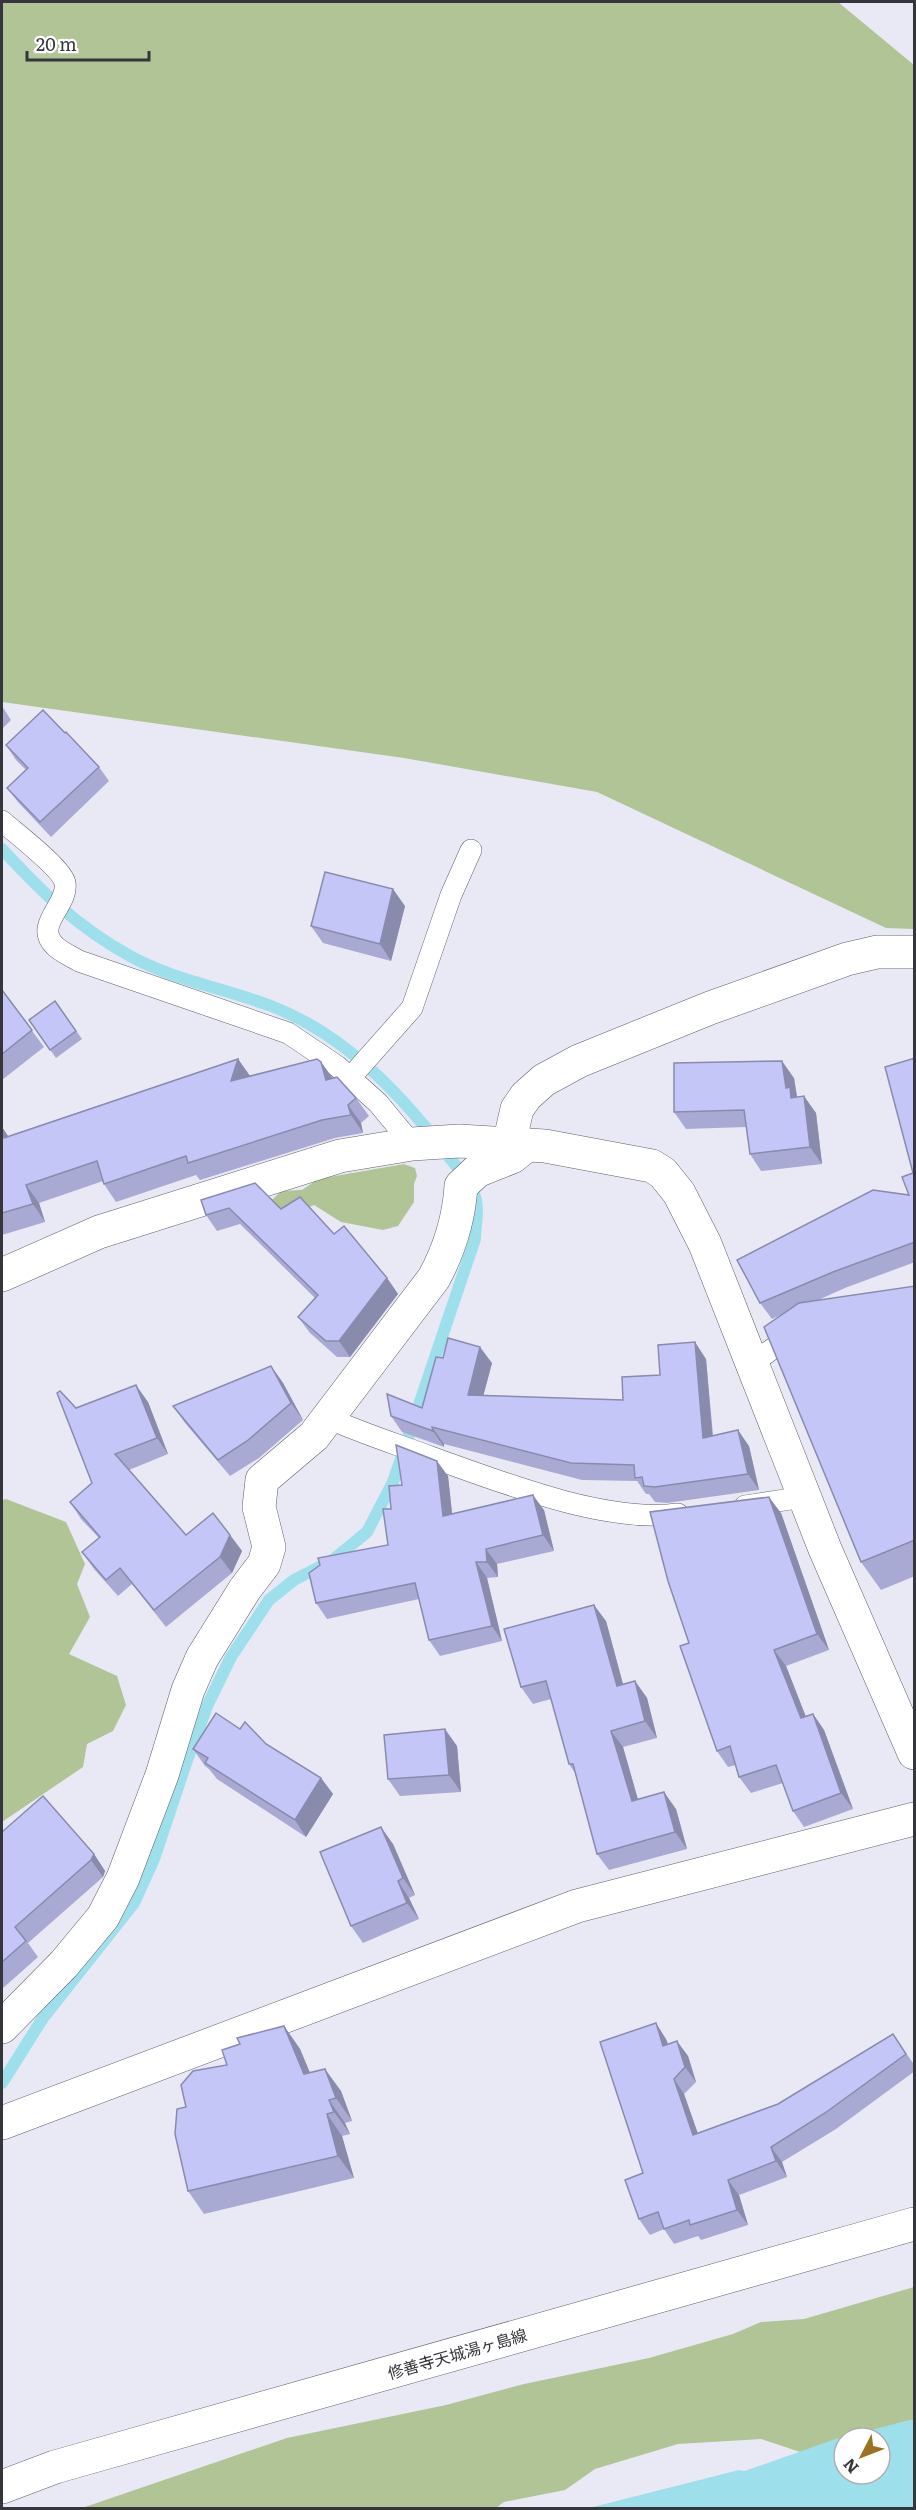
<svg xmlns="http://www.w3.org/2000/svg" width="916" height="2510" viewBox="0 0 916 2510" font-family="Literata,'Noto Sans JP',serif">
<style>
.forest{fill:#b1c495}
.water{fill:#9edfec}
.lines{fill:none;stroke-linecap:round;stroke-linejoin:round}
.stream{stroke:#9edfec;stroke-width:12}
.river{stroke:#9edfec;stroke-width:74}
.service-casing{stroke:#5f606a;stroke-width:22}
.minor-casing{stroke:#5f606a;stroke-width:34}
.secondary-casing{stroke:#5f606a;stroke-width:34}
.service{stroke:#fff;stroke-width:21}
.minor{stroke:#fff;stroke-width:33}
.secondary{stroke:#fff;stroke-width:33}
.wall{fill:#a9aad4}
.shaded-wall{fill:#898bad}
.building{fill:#c4c6f7;stroke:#898bad;stroke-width:1.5}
.labels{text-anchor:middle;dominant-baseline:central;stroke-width:5;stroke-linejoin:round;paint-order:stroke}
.street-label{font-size:16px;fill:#35363b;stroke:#fff}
</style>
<rect width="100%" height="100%" fill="#e9e9f6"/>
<!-- forest -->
<g class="forest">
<path d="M 2,2 L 838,2 L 914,65 L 914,929 L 886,928 L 597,792 L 404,758 L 2,702 Z"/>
<path d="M 404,1164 L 415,1168 L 417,1176 L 414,1184 L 414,1202 L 398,1226 L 383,1230 L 341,1222 L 314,1205 C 301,1211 285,1215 273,1206 L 272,1200 L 281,1191 L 302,1190 L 318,1179 Z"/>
<path d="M 6,1499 L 66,1522 L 85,1564 L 77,1584 L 90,1617 L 69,1654 L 117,1676 L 126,1705 L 113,1731 L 87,1744 L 83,1767 L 2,1822 L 2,1500 Z"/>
<path d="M 914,2287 L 914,2428 L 844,2438 L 812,2456 L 761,2439 L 678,2444 L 595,2469 L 565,2490 L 504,2502 L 496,2508 L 82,2508 L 287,2438 L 446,2405 L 524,2384 L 649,2358 L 733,2334 L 761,2322 L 804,2319 Z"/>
</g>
<!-- water -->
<path class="water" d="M 739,2470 L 852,2496 L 903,2486 L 914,2476 L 914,2508 L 589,2508 Z"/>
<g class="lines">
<!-- stream -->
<path class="stream" d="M 2,849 C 43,893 76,926 130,956 C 171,979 226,989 271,1006 C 342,1033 397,1090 443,1149 C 453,1163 468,1178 474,1194 C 480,1207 475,1225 475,1239 L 393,1482 L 367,1532 L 333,1560 L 294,1580 L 269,1600 L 231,1657 L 208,1704 L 186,1763 L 154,1859 L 134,1903 L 43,2018 L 2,2083"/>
<!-- river -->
<g class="river">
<path d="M 880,2466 L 914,2457"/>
<path d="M 751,2508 L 848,2474"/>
</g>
<!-- service casing -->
<g class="service-casing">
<g id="service">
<path d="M 2,821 C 14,832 62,868 65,883 C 69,905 33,925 55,946 C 61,952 71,956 79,961 L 288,1033 L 337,1066 L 378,1103 L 412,1144"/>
<path d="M 350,1078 L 412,1008 L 451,895 L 471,850"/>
<path d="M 751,1364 L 795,1333"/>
<path d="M 328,1418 C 361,1433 396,1444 431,1457 C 501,1482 604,1523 678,1514"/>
<path d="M 745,1506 L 804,1497"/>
</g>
</g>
<!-- minor casing -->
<g class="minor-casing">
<g id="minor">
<path d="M 509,1144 L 517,1109 L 526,1096 L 544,1080 L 579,1061 L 710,1008 L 847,959 L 877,952 L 914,952"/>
<path d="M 2,1275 L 99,1232 L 340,1156 L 412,1144 L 459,1141 L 545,1146 L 652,1166 L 663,1173 L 679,1193 L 705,1244 L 825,1549 L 914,1753"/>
<path d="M 2,2027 L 64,1964 L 103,1917 L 123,1878 L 162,1775 L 188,1690 L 202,1658 L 245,1589 L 264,1564 L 269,1547 L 259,1507 L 262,1480 L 314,1436 L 434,1278 C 449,1250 459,1219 461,1186 L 477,1171 L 512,1157 L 527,1145"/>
<path d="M 2,2123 L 577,1906 L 914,1819"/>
</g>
</g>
<!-- secondary casing -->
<g class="secondary-casing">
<path id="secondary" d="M 2,2487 L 55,2467 L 914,2224"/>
</g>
<!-- service -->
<use href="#service" class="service"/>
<!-- minor -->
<use href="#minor" class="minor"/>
<!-- secondary -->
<use href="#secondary" class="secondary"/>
</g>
<!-- wall -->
<g class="wall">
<path d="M 2,706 L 11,720 L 2,729 Z"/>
<path d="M 65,733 L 99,767 L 109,781 L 51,837 L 18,802 L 7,788 L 26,770 L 16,760 L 6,745 Z"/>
<path d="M 405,906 L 391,961 L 323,943 L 311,926 Z"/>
<path d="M 2,990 L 44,1047 L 2,1080 Z"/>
<path d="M 55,1001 L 82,1039 L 56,1058 L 29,1020 Z"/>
<path d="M 915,1058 L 915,1262 L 845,1288 L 816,1301 L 915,1286 L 915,1576 L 881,1590 L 861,1562 L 783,1314 L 772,1319 L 760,1303 L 909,1195 L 913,1173 Z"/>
<path d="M 238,1059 L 250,1076 L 321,1062 L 333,1079 L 356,1098 L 369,1116 L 361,1123 L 363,1133 L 335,1138 L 200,1180 L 196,1175 L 116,1202 L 104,1184 L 103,1181 L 39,1203 L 45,1222 L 2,1235 L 2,1127 L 8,1136 Z"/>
<path d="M 794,1078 L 797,1097 L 816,1113 L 822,1164 L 761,1171 L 750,1154 L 746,1127 L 686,1129 L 674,1112 Z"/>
<path d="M 201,1200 L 281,1209 L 334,1234 L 387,1278 L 398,1294 L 350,1357 L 337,1357 L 310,1333 L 298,1317 L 315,1298 L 240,1224 L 217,1231 L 206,1215 Z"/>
<path d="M 443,1358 L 492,1363 L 483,1396 L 623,1400 L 660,1375 L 706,1359 L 713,1435 L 749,1446 L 759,1490 L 667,1503 L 655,1502 L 649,1494 L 646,1494 L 637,1481 L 582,1480 L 444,1444 L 444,1447 L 402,1432 L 391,1416 L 422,1408 Z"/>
<path d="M 271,1366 L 283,1383 L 303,1420 L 259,1458 L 230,1476 L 185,1423 L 173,1406 Z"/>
<path d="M 148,1402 L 168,1454 L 129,1470 L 186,1535 L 230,1535 L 242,1551 L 232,1573 L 166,1627 L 132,1584 L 118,1596 L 94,1569 L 82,1552 L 99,1538 L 81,1519 L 70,1502 L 92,1483 L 76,1408 Z"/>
<path d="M 448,1476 L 452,1514 L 544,1510 L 554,1551 L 497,1564 L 498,1577 L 487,1578 L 502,1641 L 440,1656 L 429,1640 L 419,1599 L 327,1619 L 316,1603 L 388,1545 L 391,1509 L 402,1485 Z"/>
<path d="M 781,1513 L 829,1650 L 786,1666 L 806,1717 L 813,1714 L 824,1730 L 853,1809 L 804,1827 L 793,1811 L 783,1783 L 751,1793 L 739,1777 L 736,1765 L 728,1767 L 717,1751 L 689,1643 Z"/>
<path d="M 606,1621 L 623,1684 L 635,1681 L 647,1698 L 657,1738 L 623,1747 L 638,1799 L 676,1809 L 687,1849 L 609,1870 L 597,1854 L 575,1773 L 569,1764 L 551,1699 L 533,1704 L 521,1687 Z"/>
<path d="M 240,1729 L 321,1778 L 333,1794 L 306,1837 L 217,1779 L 209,1769 L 205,1766 L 193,1749 Z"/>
<path d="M 457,1746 L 461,1792 L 400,1796 L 388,1779 Z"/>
<path d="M 2,1832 L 94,1854 L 105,1871 L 103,1877 L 28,1943 L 38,1957 L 2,1989 Z"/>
<path d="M 393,1844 L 415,1895 L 409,1898 L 419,1919 L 363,1943 L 351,1926 Z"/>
<path d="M 284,2026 L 300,2049 L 310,2073 L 341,2091 L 352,2121 L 345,2123 L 350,2134 L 342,2136 L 354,2178 L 204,2214 L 188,2191 L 186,2107 L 227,2065 Z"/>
<path d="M 893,2034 L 915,2066 L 915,2071 L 836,2129 L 782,2162 L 787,2177 L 739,2195 L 748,2225 L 701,2240 L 698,2236 L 674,2244 L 664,2229 L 650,2235 L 639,2219 L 643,2173 L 666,2039 L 668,2044 L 688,2056 L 696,2082 L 684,2094 L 698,2134 L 778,2104 Z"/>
</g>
<!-- shaded-wall -->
<g class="shaded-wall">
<path d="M 393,889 L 405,906 L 391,961 L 380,944 Z"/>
<path d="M 238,1059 L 250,1076 L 231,1081 Z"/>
<path d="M 782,1061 L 794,1078 L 797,1097 L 791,1098 L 786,1088 Z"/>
<path d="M 321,1062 L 334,1080 L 326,1080 Z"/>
<path d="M 804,1096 L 816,1113 L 822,1164 L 810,1147 Z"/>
<path d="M 348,1105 L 361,1123 L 363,1133 L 351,1115 Z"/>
<path d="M 2,1127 L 12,1142 L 4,1138 Z"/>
<path d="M 26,1185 L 39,1203 L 45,1222 L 33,1204 Z"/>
<path d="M 387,1278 L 398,1294 L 350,1357 L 339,1341 Z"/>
<path d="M 695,1342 L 706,1359 L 714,1454 L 703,1438 Z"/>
<path d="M 480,1347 L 492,1363 L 479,1412 L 468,1395 Z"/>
<path d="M 271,1366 L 283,1383 L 303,1420 L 291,1403 Z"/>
<path d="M 136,1385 L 148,1402 L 168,1454 L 157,1438 Z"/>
<path d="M 432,1427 L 444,1444 L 444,1447 L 433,1431 Z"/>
<path d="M 738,1430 L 749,1446 L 759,1490 L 748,1474 Z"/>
<path d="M 437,1461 L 448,1476 L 454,1531 L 443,1516 Z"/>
<path d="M 533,1495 L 544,1510 L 554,1551 L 543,1535 Z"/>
<path d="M 769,1497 L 781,1513 L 829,1650 L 817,1634 Z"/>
<path d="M 230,1535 L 242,1551 L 232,1573 L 220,1557 Z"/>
<path d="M 486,1549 L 497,1564 L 498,1577 L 487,1562 Z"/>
<path d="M 476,1562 L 487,1578 L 502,1641 L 492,1626 Z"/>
<path d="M 594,1605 L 606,1621 L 628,1703 L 617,1686 Z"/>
<path d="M 774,1650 L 786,1666 L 813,1735 L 801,1718 Z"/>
<path d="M 635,1681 L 647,1698 L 657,1738 L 645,1721 Z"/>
<path d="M 813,1714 L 824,1730 L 853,1809 L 841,1793 Z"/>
<path d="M 445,1729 L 457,1746 L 461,1792 L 449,1775 Z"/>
<path d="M 611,1731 L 623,1747 L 643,1818 L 632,1801 Z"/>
<path d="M 321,1778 L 333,1794 L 306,1837 L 295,1820 Z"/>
<path d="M 664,1792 L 676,1809 L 687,1849 L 675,1832 Z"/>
<path d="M 381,1827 L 393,1844 L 415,1895 L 403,1878 Z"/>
<path d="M 94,1854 L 105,1871 L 103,1877 L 91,1860 Z"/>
<path d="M 398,1881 L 409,1898 L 419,1919 L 407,1903 Z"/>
<path d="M 656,2023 L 666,2039 L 674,2061 L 663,2046 Z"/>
<path d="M 284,2026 L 300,2049 L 320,2097 L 304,2074 Z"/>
<path d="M 677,2041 L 688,2056 L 696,2082 L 685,2067 Z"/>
<path d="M 325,2069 L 341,2091 L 352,2121 L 336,2098 Z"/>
<path d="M 674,2079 L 684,2094 L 704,2151 L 693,2135 Z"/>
<path d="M 329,2100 L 345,2123 L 350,2134 L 334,2112 Z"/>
<path d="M 327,2114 L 342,2136 L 354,2178 L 338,2156 Z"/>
<path d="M 771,2147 L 782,2162 L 787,2177 L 776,2161 Z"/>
<path d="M 728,2180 L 739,2195 L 748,2225 L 737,2210 Z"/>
</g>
<!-- building -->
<g class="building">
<path d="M 43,710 L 65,733 L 66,732 L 99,767 L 40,822 L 7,788 L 28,768 L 6,745 Z"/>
<path d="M 325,872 L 393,889 L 380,944 L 311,926 Z"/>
<path d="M 2,990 L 32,1030 L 2,1054 Z"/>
<path d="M 55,1001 L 76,1031 L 50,1050 L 29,1020 Z"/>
<path d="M 915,1058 L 915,1242 L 833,1272 L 760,1303 L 737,1260 L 873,1190 L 909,1195 L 902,1177 L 913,1173 L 885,1067 Z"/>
<path d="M 238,1059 L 231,1081 L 317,1059 L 321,1062 L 326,1080 L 337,1077 L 356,1098 L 348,1105 L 351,1115 L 322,1120 L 188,1163 L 186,1156 L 104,1184 L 97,1161 L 26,1185 L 33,1204 L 2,1213 L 2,1131 L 4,1138 Z"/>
<path d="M 782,1061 L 786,1088 L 790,1087 L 791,1098 L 804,1096 L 810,1147 L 750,1154 L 744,1110 L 674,1112 L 674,1063 Z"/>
<path d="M 255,1183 L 281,1209 L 300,1197 L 334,1234 L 344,1226 L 387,1278 L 339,1341 L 326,1341 L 298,1317 L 318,1295 L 229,1208 L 206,1215 L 201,1200 Z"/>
<path d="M 915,1286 L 915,1540 L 861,1562 L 764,1327 L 799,1303 Z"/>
<path d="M 448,1338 L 480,1347 L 468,1395 L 623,1400 L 622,1377 L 660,1375 L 658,1345 L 695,1342 L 703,1438 L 738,1430 L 748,1474 L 655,1487 L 644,1486 L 642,1477 L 635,1478 L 634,1465 L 571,1463 L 432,1427 L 433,1431 L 391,1416 L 387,1394 L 422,1408 L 436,1357 L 443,1358 Z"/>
<path d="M 271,1366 L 291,1403 L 247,1441 L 218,1460 L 173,1406 Z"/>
<path d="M 136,1385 L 157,1438 L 115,1454 L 186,1535 L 213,1513 L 230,1535 L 220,1557 L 154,1610 L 120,1568 L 106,1580 L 82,1552 L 100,1537 L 70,1502 L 92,1483 L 57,1393 L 60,1391 L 76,1408 Z"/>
<path d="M 396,1445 L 437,1461 L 443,1516 L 533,1495 L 543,1535 L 486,1549 L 487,1562 L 476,1562 L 492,1626 L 429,1640 L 415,1583 L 316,1603 L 309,1573 L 320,1565 L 318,1558 L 388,1545 L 383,1509 L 391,1509 L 389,1486 L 402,1485 Z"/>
<path d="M 769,1497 L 817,1634 L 774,1650 L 801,1718 L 813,1714 L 841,1793 L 793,1811 L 776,1765 L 739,1777 L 730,1746 L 717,1751 L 680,1646 L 689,1643 L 668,1581 L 650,1512 Z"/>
<path d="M 594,1605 L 617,1686 L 635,1681 L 645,1721 L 611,1731 L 632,1801 L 664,1792 L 675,1832 L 597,1854 L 573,1764 L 569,1764 L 546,1681 L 521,1687 L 504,1629 Z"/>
<path d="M 216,1713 L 240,1729 L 245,1722 L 266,1744 L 321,1778 L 295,1820 L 205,1763 L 208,1758 L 193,1749 Z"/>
<path d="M 445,1729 L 449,1775 L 388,1779 L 384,1735 Z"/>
<path d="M 43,1796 L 94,1854 L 91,1860 L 15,1927 L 26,1941 L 2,1962 L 2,1832 Z"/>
<path d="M 381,1827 L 403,1878 L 398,1881 L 407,1903 L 351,1926 L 320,1852 Z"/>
<path d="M 656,2023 L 663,2046 L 677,2041 L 685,2067 L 674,2079 L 693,2135 L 778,2104 L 893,2034 L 906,2054 L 825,2113 L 771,2147 L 776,2161 L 728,2180 L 737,2210 L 690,2225 L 689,2220 L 664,2229 L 658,2212 L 639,2219 L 625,2180 L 643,2173 L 600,2042 Z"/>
<path d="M 284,2026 L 304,2074 L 325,2069 L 336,2098 L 329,2100 L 334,2112 L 327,2114 L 338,2156 L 188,2191 L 175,2134 L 177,2109 L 186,2107 L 181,2085 L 193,2071 L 227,2065 L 222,2050 L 240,2044 L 237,2038 Z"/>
</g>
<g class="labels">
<!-- street labels -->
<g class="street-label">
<text transform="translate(457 2353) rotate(-16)">修善寺天城湯ヶ島線</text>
</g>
</g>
<!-- border -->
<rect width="916" height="2510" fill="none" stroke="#35363b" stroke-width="6"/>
<!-- north arrow -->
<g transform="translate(862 2456) rotate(228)"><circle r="28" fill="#ffffff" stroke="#aeafb1" stroke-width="1.5"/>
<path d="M0-4.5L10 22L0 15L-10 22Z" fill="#9c7220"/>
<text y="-9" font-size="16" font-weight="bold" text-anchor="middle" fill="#35363b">N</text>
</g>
<!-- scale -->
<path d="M27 51v9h122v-9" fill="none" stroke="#35363b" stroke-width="3"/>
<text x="36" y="51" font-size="18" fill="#35363b" stroke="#ffffff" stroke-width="4.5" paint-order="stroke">20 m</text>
</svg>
